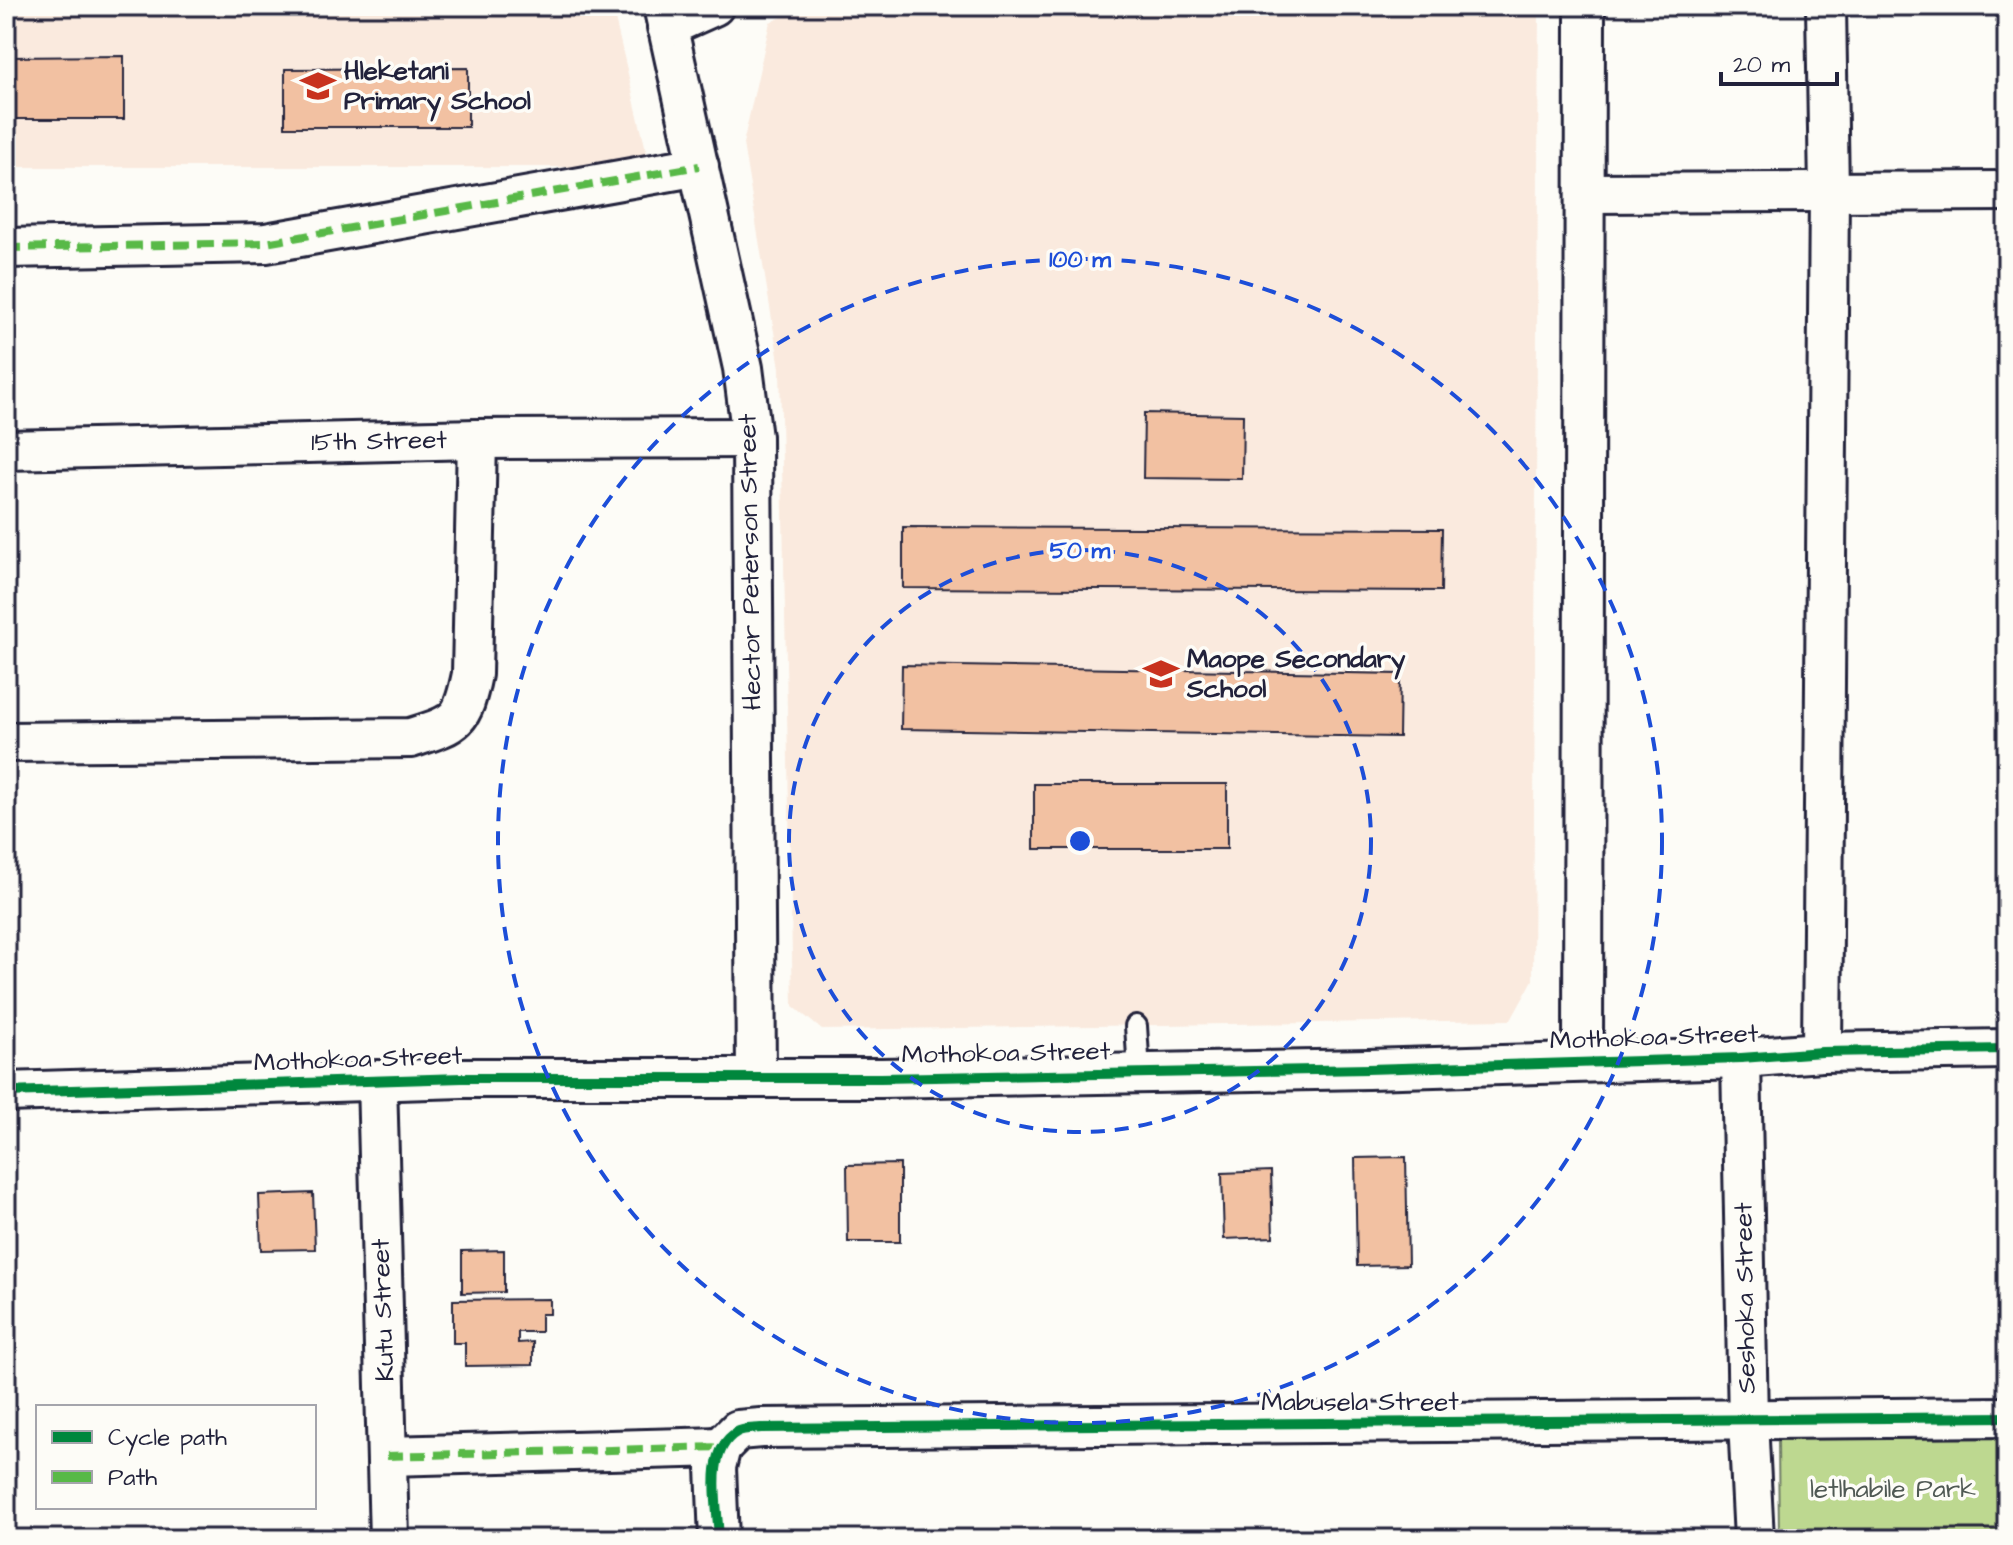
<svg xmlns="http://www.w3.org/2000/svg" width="2013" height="1545" viewBox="0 0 2013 1545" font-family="'Architects Daughter',sans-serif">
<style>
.built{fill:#faeade}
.green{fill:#bdd890;stroke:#707d66;stroke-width:2}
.building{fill:#f2c1a2;stroke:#22223b;stroke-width:2}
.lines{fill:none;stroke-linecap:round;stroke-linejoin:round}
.lane-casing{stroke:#22223b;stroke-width:26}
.street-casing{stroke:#22223b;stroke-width:44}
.lane{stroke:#fdfcf7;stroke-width:20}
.street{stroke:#fdfcf7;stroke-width:38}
.quiet{stroke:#58b947;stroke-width:8;stroke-dasharray:16 8;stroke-linecap:butt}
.cycleway-casing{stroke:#fdfcf7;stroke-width:15}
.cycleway{stroke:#00873e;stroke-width:10}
.ring{fill:none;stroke:#1d4ed8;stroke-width:4;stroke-dasharray:14 10}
.labels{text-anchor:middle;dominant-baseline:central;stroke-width:7;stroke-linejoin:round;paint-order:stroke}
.poi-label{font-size:26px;font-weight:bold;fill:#22223b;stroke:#fdfcf7;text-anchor:start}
.street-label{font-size:26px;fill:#22223b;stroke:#fdfcf7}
.park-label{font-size:26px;fill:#505954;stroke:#fdfcf7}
.centre{fill:#1d4ed8;stroke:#fdfcf7;stroke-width:4}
.ring-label{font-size:24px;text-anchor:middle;font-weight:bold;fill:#1d4ed8;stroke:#fdfcf7;stroke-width:7;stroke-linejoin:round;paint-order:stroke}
</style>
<rect width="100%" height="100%" fill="#fdfcf7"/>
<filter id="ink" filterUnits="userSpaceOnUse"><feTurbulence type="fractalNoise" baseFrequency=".0125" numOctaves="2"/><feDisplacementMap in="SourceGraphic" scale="16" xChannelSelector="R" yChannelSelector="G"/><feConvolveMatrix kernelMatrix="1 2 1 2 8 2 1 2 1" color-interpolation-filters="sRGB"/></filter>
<g filter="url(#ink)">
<!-- built -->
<g class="built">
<path d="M 6,6 L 612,6 L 650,167 L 6,167 Z"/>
<path d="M 809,6 L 1539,6 L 1533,980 L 1511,1020 L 822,1030 L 793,1006 L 780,368 L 743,144 L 770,22 Z"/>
</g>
<!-- green -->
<path class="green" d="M 2007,1438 L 2007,1539 L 1779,1539 L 1778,1439 Z"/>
<!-- building -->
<g class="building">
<path d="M 124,56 L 124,119 L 6,119 L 6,57 Z"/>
<path d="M 468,68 L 468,127 L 285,127 L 285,69 Z"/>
<path d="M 1144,413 L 1243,415 L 1242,479 L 1143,478 Z"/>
<path d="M 903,527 L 1442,529 L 1441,591 L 903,588 Z"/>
<path d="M 902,665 L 1400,674 L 1399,737 L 901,729 Z"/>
<rect x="1034" y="784" width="193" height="65"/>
<path d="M 1406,1157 L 1408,1265 L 1357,1266 L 1355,1158 Z"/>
<path d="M 900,1164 L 900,1242 L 848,1242 L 847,1165 Z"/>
<path d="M 1271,1171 L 1273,1237 L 1224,1239 L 1222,1173 Z"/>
<path d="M 313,1193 L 315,1249 L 261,1250 L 259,1195 Z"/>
<path d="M 504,1250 L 504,1292 L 462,1293 L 462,1251 Z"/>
<path d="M 550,1299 L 550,1314 L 541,1314 L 541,1332 L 518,1332 L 518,1343 L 533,1342 L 533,1365 L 465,1366 L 465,1343 L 453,1343 L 453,1300 Z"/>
</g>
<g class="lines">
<!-- lane casing -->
<g class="lane-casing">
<path id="lane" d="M 1136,1026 L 1139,1072"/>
</g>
<!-- street casing -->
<g class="street-casing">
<g id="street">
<path d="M 663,6 L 743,368 L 752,438 L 756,1078"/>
<path d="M 667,27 L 714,6"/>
<path d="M 1585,193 L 2007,191"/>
<path d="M 6,248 L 266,243 L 699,166"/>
<path d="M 6,450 L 477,439 L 752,438"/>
<path d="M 6,742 L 411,738 C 457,723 462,723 472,674 L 477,439"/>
<path d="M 1822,1052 L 1829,192 L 1826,6"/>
<path d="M 1741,1058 L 1748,1421 L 1754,1539"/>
<path d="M 1583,1061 L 1585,6"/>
<path d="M 377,1080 L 389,1539"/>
<path d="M 6,1092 L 462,1078 L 881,1078 L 1368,1069 L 1741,1058 L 1822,1052 L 2007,1049"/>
<path d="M 721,1447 L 738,1430 L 761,1428 L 2007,1417"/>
<path d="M 387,1456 L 721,1447"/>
<path d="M 719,1539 L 716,1467 L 721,1447"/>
</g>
</g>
<!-- lane -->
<use href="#lane" class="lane"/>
<!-- street -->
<use href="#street" class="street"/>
<!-- quiet -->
<g class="quiet">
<path d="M 6,248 L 266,243 L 699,166"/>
<path d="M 387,1456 L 721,1447"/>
</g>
<!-- cycleway casing -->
<g class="cycleway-casing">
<g id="cycleway">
<path d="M 6,1092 L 462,1078 L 881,1078 L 1368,1069 L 1741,1058 L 1822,1052 L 2007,1049"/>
<path d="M 719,1539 C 718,1507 704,1451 737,1432 C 743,1428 754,1429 761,1428 L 2007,1417"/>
</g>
</g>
<!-- cycleway -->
<use href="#cycleway" class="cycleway"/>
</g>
</g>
<!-- distance rings -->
<g class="ring">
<circle cx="1080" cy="841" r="291"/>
<circle cx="1080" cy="841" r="582"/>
</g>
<!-- icons -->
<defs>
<g id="school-bare" transform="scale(2.76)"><path d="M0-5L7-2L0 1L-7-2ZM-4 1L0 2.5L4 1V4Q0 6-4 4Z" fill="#c8321e" stroke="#fdfcf7" stroke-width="2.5" paint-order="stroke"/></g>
</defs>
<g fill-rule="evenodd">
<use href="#school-bare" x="318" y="86"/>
<use href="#school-bare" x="1161" y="674"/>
</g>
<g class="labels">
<!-- poi labels -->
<g class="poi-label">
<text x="344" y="71">Hleketani<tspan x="344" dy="30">Primary School</tspan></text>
<text x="1187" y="659">Maope Secondary<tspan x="1187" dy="30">School</tspan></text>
</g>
<!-- street labels -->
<g class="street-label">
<text transform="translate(379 441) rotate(-1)">15th Street</text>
<text transform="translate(750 562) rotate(-91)">Hector Peterson Street</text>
<text transform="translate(1654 1037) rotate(-2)">Mothokoa Street</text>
<text transform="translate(1006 1053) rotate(-1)">Mothokoa Street</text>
<text transform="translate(358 1059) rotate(-2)">Mothokoa Street</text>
<text transform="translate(1745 1298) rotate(-91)">Seshoka Street</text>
<text transform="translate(383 1310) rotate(-92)">Kutu Street</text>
<text x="1360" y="1402">Mabusela Street</text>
</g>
<!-- park labels -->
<g class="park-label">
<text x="1893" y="1489">letlhabile Park</text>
</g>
</g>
<circle cx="1080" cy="841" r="12" class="centre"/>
<g class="ring-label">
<text x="1080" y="267">100 m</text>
<text x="1080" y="558">50 m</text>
</g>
<!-- margin -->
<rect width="2013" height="1545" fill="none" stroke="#fdfcf7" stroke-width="32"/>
<rect x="16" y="16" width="1981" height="1513" fill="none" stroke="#22223b" stroke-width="3" filter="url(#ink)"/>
<!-- legend -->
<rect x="36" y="1405" width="280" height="104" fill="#fdfcf7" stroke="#a5a5ac" stroke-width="2"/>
<rect x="52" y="1431" width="40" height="12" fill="#00873e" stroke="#a5a5ac" stroke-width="2"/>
<text x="108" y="1445" font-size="24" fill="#22223b">Cycle path</text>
<rect x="52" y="1471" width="40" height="12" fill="#58b947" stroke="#a5a5ac" stroke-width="2"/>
<text x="108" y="1485" font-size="24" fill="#22223b">Path</text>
<!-- scale -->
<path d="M1721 72v12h116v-12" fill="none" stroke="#22223b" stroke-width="4"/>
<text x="1733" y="72" font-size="24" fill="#22223b" stroke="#fdfcf7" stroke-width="6" paint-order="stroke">20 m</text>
</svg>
